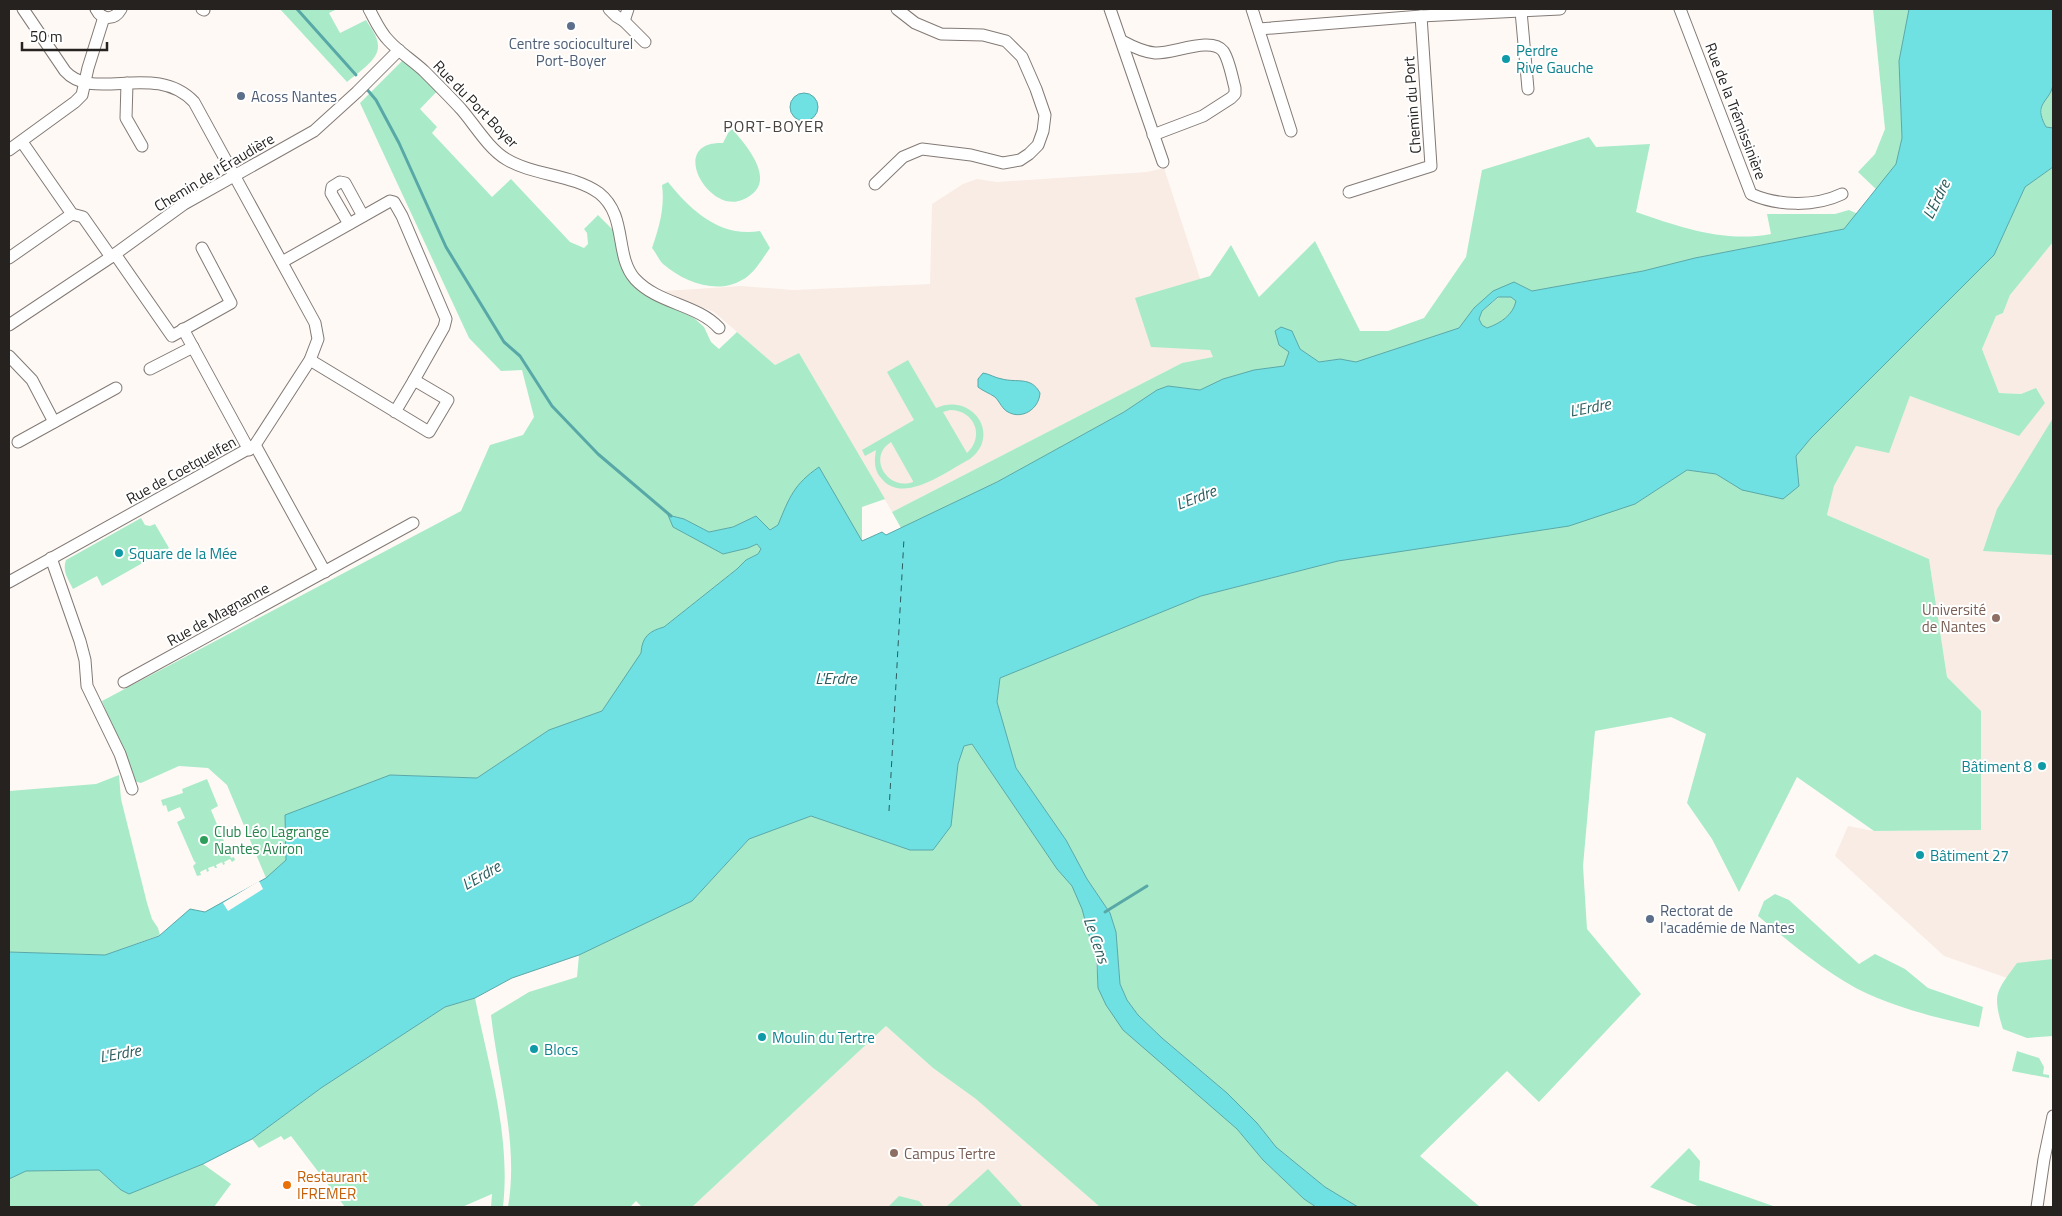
<svg xmlns="http://www.w3.org/2000/svg" width="2062" height="1216" viewBox="0 0 2062 1216" font-family="'Titillium Web',sans-serif">
<style>
.built{fill:#f9ece4}
.green{fill:#a9ebc8;fill-rule:evenodd}
.water{fill:#6fe1e3;stroke:#59a8a8;fill-rule:evenodd}
.pier{fill:#fff9f6}
.lines{fill:none;stroke-linecap:round;stroke-linejoin:round}
.stream{stroke:#59a8a8;stroke-width:3}
.ferry{stroke:#2c5d5e;stroke-width:1;stroke-dasharray:6 5;stroke-linecap:butt}
.street-casing{stroke:#827a75;stroke-width:13}
.street{stroke:#fff;stroke-width:11}
.service-dot{fill:#5c6f8a;stroke:#fff;stroke-width:2}
.culture-dot{fill:#0f9aa8;stroke:#fff;stroke-width:2}
.education-dot{fill:#8d6e63;stroke:#fff;stroke-width:2}
.leisure-dot{fill:#2e9e5b;stroke:#fff;stroke-width:2}
.food-dot{fill:#e8710a;stroke:#fff;stroke-width:2}
.labels{text-anchor:middle;dominant-baseline:central;stroke-width:4;stroke-linejoin:round;paint-order:stroke}
.service-label{font-size:15px;fill:#4e5e75;stroke:#fff;text-anchor:start}
.culture-label{font-size:15px;fill:#0d838f;stroke:#fff;text-anchor:start}
.street-label{font-size:15px;fill:#252220;stroke:#fff}
.education-label{font-size:15px;fill:#785e54;stroke:#fff;text-anchor:end}
.leisure-label{font-size:15px;fill:#27864d;stroke:#fff;text-anchor:start}
.food-label{font-size:15px;fill:#c56008;stroke:#fff;text-anchor:start}
.neighbourhood-label{font-size:16px;letter-spacing:1px;fill:#49423d;stroke:#fff}
.water-label{font-size:16px;font-style:italic;fill:#2c5d5e;stroke:#fff}
</style>
<rect width="100%" height="100%" fill="#fff9f6"/>
<!-- built -->
<g class="built">
<path d="M 1164,168 L 1225,355 L 1182,363 L 892,512 L 799,353 L 775,365 L 714,312 L 664,291 L 741,286 L 793,290 L 930,284 L 932,204 L 963,184 L 977,179 L 997,182 L 1147,172 Z"/>
<path d="M 2053,242 L 2053,1029 L 2010,979 L 1944,956 L 1835,856 L 1848,826 L 1874,831 L 1981,830 L 1981,711 L 1947,677 L 1929,559 L 1827,515 L 1834,486 L 1856,446 L 1889,452 L 1910,396 L 2019,436 L 2036,388 L 2021,394 L 1999,393 L 1982,349 L 1996,316 L 2003,313 L 2010,295 Z"/>
<path d="M 886,1026 L 933,1068 L 976,1098 L 1100,1207 L 692,1207 Z"/>
</g>
<!-- green -->
<g class="green">
<path d="M 280,9 L 337,9 L 329,13 L 340,33 L 366,20 C 370,27 378,36 378,46 C 379,60 356,74 347,82 Z"/>
<path d="M 1873,9 L 1909,9 L 1899,61 L 1902,138 L 1896,164 L 1877,190 L 1858,172 L 1875,154 L 1885,129 Z"/>
<path d="M 410,53 L 444,84 L 420,109 L 437,127 L 432,133 L 492,197 L 511,179 L 570,242 L 584,248 L 588,244 L 587,233 L 584,229 L 598,215 L 614,231 L 630,278 L 644,294 L 694,318 L 704,327 L 711,342 L 719,349 L 737,332 L 775,365 L 799,353 L 885,499 L 862,507 L 862,541 L 790,497 L 778,526 L 769,530 L 756,516 L 733,527 L 709,532 L 684,519 L 673,527 L 723,554 L 748,548 L 757,544 L 761,549 L 758,554 L 746,560 L 737,569 L 664,627 C 649,631 642,637 642,653 L 602,711 L 549,730 L 477,778 L 390,775 L 266,878 L 227,785 L 208,768 L 179,766 L 141,783 L 134,781 L 102,701 L 461,511 L 490,445 L 523,435 L 534,417 L 522,370 L 501,371 L 469,338 L 360,103 Z"/>
<path d="M 2053,87 L 2053,128 L 2046,127 C 2037,111 2043,100 2053,87 Z"/>
<path d="M 732,129 C 749,148 780,185 742,200 C 708,214 667,141 723,143 L 728,133 Z"/>
<path d="M 1589,137 L 1596,147 L 1650,144 L 1636,212 C 1680,227 1724,243 1771,234 L 1767,214 L 1835,214 L 1849,210 L 1858,214 L 1844,229 L 1695,258 L 1643,271 L 1532,291 L 1514,282 L 1474,308 L 1459,328 L 1356,362 L 1340,359 L 1319,362 L 1300,349 L 1292,331 L 1289,352 L 1284,366 L 1254,370 L 1223,379 L 1200,390 L 1168,386 L 1157,390 L 1124,412 L 997,482 L 901,528 L 892,512 L 1182,363 L 1213,357 L 1210,350 L 1151,347 L 1135,298 L 1210,276 L 1231,245 L 1259,297 L 1315,241 L 1360,331 L 1388,331 L 1424,318 L 1466,257 L 1482,170 Z"/>
<path d="M 2053,167 L 2053,242 L 2010,295 L 2003,313 L 1996,316 L 1982,349 L 1999,393 L 2021,394 L 2036,388 L 2045,403 L 2019,436 L 1910,396 L 1889,453 L 1856,446 L 1834,486 L 1827,515 L 1929,559 L 1947,677 L 1981,711 L 1981,830 L 1874,831 L 1797,777 L 1739,892 L 1712,839 L 1687,803 L 1706,734 L 1671,717 L 1595,731 L 1583,866 L 1587,929 L 1641,994 L 1539,1102 L 1507,1071 L 1420,1156 L 1480,1207 L 1358,1207 L 1325,1187 L 1276,1147 L 1257,1123 L 1227,1093 L 1162,1038 L 1138,1015 L 1127,1000 L 1120,984 L 1116,932 L 1110,913 L 1087,879 L 1066,840 L 1016,768 L 997,702 L 1000,678 L 1201,596 L 1338,561 L 1635,504 L 1687,470 L 1716,474 L 1742,490 L 1799,486 L 1796,456 L 1811,438 L 1994,255 L 2025,187 Z"/>
<path d="M 668,182 C 691,211 721,238 760,231 L 770,248 C 762,259 754,274 742,280 C 717,295 684,282 663,264 C 659,260 656,253 652,248 C 659,227 665,208 662,185 Z"/>
<path d="M 1499,297 L 1511,297 L 1517,301 C 1513,315 1501,323 1487,328 L 1482,325 L 1479,319 L 1482,311 Z"/>
<path d="M 908,360 L 936,408 C 972,392 1002,435 970,459 C 947,471 903,505 882,479 C 874,471 874,461 876,450 L 865,456 L 862,450 L 914,420 L 887,372 ZM 950,410 C 975,410 985,437 967,453 L 943,412 ZM 891,442 L 913,481 L 913,482 C 887,491 867,457 891,442 Z"/>
<path d="M 2053,418 L 2053,555 L 1983,551 L 1997,509 Z"/>
<path d="M 141,518 L 145,525 L 150,526 L 155,524 L 169,548 L 102,586 L 97,576 L 73,589 C 68,579 62,571 66,560 Z"/>
<path d="M 972,744 L 1057,869 C 1062,875 1069,880 1073,887 C 1090,916 1097,955 1098,988 L 1237,1129 L 1263,1160 L 1304,1199 L 1316,1207 L 1100,1207 L 976,1099 L 933,1068 L 886,1026 L 692,1207 L 642,1207 L 636,1201 L 630,1207 L 508,1207 C 519,1144 498,1078 491,1015 L 529,992 L 577,977 L 579,955 L 692,901 L 749,839 L 811,816 L 910,850 L 933,850 L 951,826 L 958,764 L 964,746 Z"/>
<path d="M 119,775 L 121,799 L 147,903 L 152,919 L 158,928 L 160,935 L 105,955 L 9,952 L 9,791 L 96,784 Z"/>
<path d="M 207,779 L 218,806 L 211,810 L 231,858 L 234,857 L 235,860 L 232,862 L 230,859 L 224,862 L 225,864 L 223,865 L 222,862 L 216,865 L 217,868 L 215,868 L 214,866 L 208,868 L 209,871 L 207,872 L 206,869 L 200,872 L 201,875 L 197,876 L 193,866 L 196,863 L 194,861 L 177,822 L 185,818 L 180,807 L 168,812 L 166,805 L 163,806 L 161,800 L 183,793 L 182,789 Z"/>
<path d="M 1775,894 L 1789,900 L 1859,964 L 1875,954 L 1905,969 L 1928,988 L 1983,1007 L 1979,1027 C 1941,1019 1904,1010 1868,994 C 1829,976 1792,944 1758,916 L 1764,901 Z"/>
<path d="M 2053,959 L 2053,1036 L 2027,1038 L 2003,1029 C 1992,994 1996,992 2017,963 Z"/>
<path d="M 475,998 C 489,1069 511,1134 503,1207 L 491,1207 L 492,1194 L 462,1207 L 345,1207 L 291,1136 L 284,1140 L 281,1136 L 259,1148 L 252,1139 L 321,1088 L 445,1007 Z"/>
<path d="M 2017,1051 L 2039,1058 L 2044,1067 L 2043,1074 L 2049,1075 L 2049,1078 L 2012,1071 Z"/>
<path d="M 1689,1148 L 1700,1161 L 1699,1180 L 1776,1207 L 1700,1207 L 1650,1187 Z"/>
<path d="M 203,1164 L 231,1184 L 214,1207 L 9,1207 L 9,1179 L 26,1171 L 99,1170 L 121,1190 L 129,1194 Z"/>
<path d="M 988,1169 L 1023,1207 L 946,1207 Z"/>
<path d="M 899,1196 L 919,1201 L 924,1207 L 888,1207 Z"/>
</g>
<!-- water -->
<g class="water">
<path d="M 1909,9 L 2053,9 C 2053,33 2056,60 2053,84 C 2051,102 2032,102 2046,127 L 2053,128 L 2053,167 L 2025,187 L 1994,255 L 1811,438 L 1796,456 L 1799,486 L 1783,499 L 1742,490 L 1716,474 L 1687,470 L 1635,504 L 1569,526 L 1338,561 L 1201,596 L 1000,678 L 997,702 L 1016,768 L 1066,840 L 1087,879 L 1110,913 L 1116,932 L 1120,984 L 1127,1000 L 1138,1015 L 1162,1038 L 1227,1093 L 1257,1123 L 1276,1147 L 1325,1187 L 1358,1207 L 1316,1207 L 1304,1199 L 1263,1160 L 1237,1129 L 1123,1030 L 1106,1005 L 1098,988 L 1097,964 L 1082,909 L 1072,886 L 1057,869 L 972,744 L 964,746 L 958,764 L 951,826 L 933,850 L 910,850 L 811,816 L 749,839 L 692,901 L 579,955 L 512,978 L 475,998 L 445,1007 L 321,1088 L 252,1139 L 203,1164 L 129,1194 L 121,1190 L 99,1170 L 26,1171 L 9,1179 L 9,952 L 105,955 L 159,936 L 190,909 L 205,912 L 266,878 L 286,860 L 285,815 L 390,775 L 477,778 L 549,730 L 602,711 L 641,653 C 642,637 649,631 664,627 L 737,569 L 746,560 L 758,554 L 761,549 L 757,544 L 748,548 L 723,554 L 673,527 L 668,515 L 684,519 L 709,532 L 733,527 L 756,516 L 770,530 L 778,525 C 789,498 794,484 819,467 L 862,541 L 882,532 L 886,535 L 997,482 L 1124,412 L 1157,390 L 1168,386 L 1200,390 L 1223,379 L 1254,370 L 1284,366 L 1289,352 L 1279,345 L 1275,331 L 1281,327 L 1292,331 L 1300,349 L 1319,362 L 1340,359 L 1356,362 L 1459,328 L 1474,308 L 1493,291 L 1514,282 L 1532,291 L 1643,271 L 1695,258 L 1844,229 L 1896,164 L 1902,138 L 1899,61 ZM 1498,297 L 1511,297 L 1516,301 C 1513,315 1501,323 1487,328 L 1482,325 L 1479,319 L 1482,311 Z"/>
<circle cx="804" cy="107" r="14"/>
<path d="M 983,373 C 990,374 995,378 1002,379 C 1017,383 1031,376 1040,393 C 1039,409 1022,420 1008,412 C 1002,409 1000,402 995,397 C 989,393 983,391 978,387 L 978,379 Z"/>
</g>
<!-- pier -->
<path class="pier" d="M 259,881 L 263,889 L 228,911 L 223,903 Z"/>
<g class="lines">
<!-- stream -->
<g class="stream">
<path d="M 297,9 L 356,75"/>
<path d="M 365,87 L 376,100 L 399,143 L 446,247 L 504,342 L 520,356 L 552,406 L 598,454 L 671,516"/>
<path d="M 1105,912 L 1147,886"/>
</g>
<!-- ferry -->
<path class="ferry" d="M 889,811 L 904,538"/>
<!-- street casing -->
<g class="street-casing">
<g id="street">
<path d="M 96,9 C 102,21 115,20 121,9"/>
<path d="M 202,9 L 204,10"/>
<path d="M 369,9 C 375,20 380,32 389,41 C 399,52 412,60 424,71 C 436,83 449,96 461,109 C 475,125 488,148 506,159 C 534,176 572,174 599,193 C 628,216 614,255 635,279 C 658,304 697,304 719,328"/>
<path d="M 609,9 L 616,16 L 624,21 L 645,42"/>
<path d="M 1110,9 L 1163,162"/>
<path d="M 1252,9 L 1291,131"/>
<path d="M 1680,9 L 1751,194 C 1778,206 1815,207 1842,194"/>
<path d="M 1521,11 L 1528,89"/>
<path d="M 624,21 L 628,9"/>
<path d="M 1259,29 L 1421,16 L 1560,9"/>
<path d="M 1122,41 C 1133,47 1143,52 1155,53 C 1173,54 1211,36 1223,51 C 1229,59 1232,77 1235,88 L 1235,94 L 1231,98 L 1203,116 L 1153,135"/>
<path d="M 127,83 L 126,118 L 142,146"/>
<path d="M 22,142 L 72,214 L 83,217 L 111,257"/>
<path d="M 9,150 L 75,102 L 82,95 L 88,68 L 104,17"/>
<path d="M 875,184 L 903,157 L 922,149 L 971,155 L 1003,163 L 1020,160 L 1029,154 L 1038,145 L 1043,131 L 1045,115 L 1036,89 L 1022,57 L 1006,41 L 983,35 L 941,34 L 915,23 L 897,9"/>
<path d="M 1349,192 L 1431,166 L 1421,16"/>
<path d="M 349,224 L 331,193 L 332,187 L 340,182 L 345,183 L 363,216"/>
<path d="M 115,254 L 172,336 L 231,303 L 202,248"/>
<path d="M 9,258 L 72,214"/>
<path d="M 282,262 L 390,201 L 394,202 L 402,216 L 446,319 L 444,327 L 414,380"/>
<path d="M 9,325 L 111,257 L 184,204 L 314,131 L 357,92 L 399,50"/>
<path d="M 183,329 L 249,450"/>
<path d="M 9,356 L 32,380 L 54,422"/>
<path d="M 310,360 L 429,432 L 448,400 L 414,380 L 395,412"/>
<path d="M 150,369 L 193,347"/>
<path d="M 18,442 L 116,388"/>
<path d="M 255,445 L 325,572"/>
<path d="M 51,558 L 80,641 L 85,660 L 87,686 L 120,754 L 132,789"/>
<path d="M 9,582 L 255,445 L 310,360 L 318,339 L 315,323 L 194,102 C 155,61 93,103 65,71 L 23,9"/>
<path d="M 124,682 L 413,523"/>
<path d="M 2037,1207 L 2044,1159 L 2053,1116"/>
</g>
</g>
<!-- street -->
<use href="#street" class="street"/>
</g>
<!-- markers -->
<g class="service-dot">
<circle cx="571" cy="26" r="5"/>
<circle cx="241" cy="96" r="5"/>
<circle cx="1650" cy="919" r="5"/>
</g>
<g class="culture-dot">
<circle cx="1506" cy="59" r="5"/>
<circle cx="119" cy="553" r="5"/>
<circle cx="2042" cy="766" r="5"/>
<circle cx="1920" cy="855" r="5"/>
<circle cx="762" cy="1037" r="5"/>
<circle cx="534" cy="1049" r="5"/>
</g>
<g class="education-dot">
<circle cx="1996" cy="618" r="5"/>
<circle cx="894" cy="1153" r="5"/>
</g>
<circle class="leisure-dot" cx="204" cy="840" r="5"/>
<circle class="food-dot" cx="287" cy="1185" r="5"/>
<g class="labels">
<!-- service labels -->
<g class="service-label">
<text x="571" y="43" text-anchor="middle">Centre socioculturel<tspan x="571" dy="17">Port-Boyer</tspan></text>
<text x="251" y="96">Acoss Nantes</text>
<text x="1660" y="910">Rectorat de<tspan x="1660" dy="17">l'académie de Nantes</tspan></text>
</g>
<!-- culture labels -->
<g class="culture-label">
<text x="1516" y="50">Perdre<tspan x="1516" dy="17">Rive Gauche</tspan></text>
<text x="129" y="553">Square de la Mée</text>
<text x="2032" y="766" text-anchor="end">Bâtiment 8</text>
<text x="1930" y="855">Bâtiment 27</text>
<text x="772" y="1037">Moulin du Tertre</text>
<text x="544" y="1049">Blocs</text>
</g>
<!-- street labels -->
<g class="street-label">
<text transform="translate(476 104) rotate(46)">Rue du Port Boyer</text>
<text transform="translate(1412 105) rotate(-94)">Chemin du Port</text>
<text transform="translate(1736 111) rotate(69)">Rue de la Trémissinière</text>
<text transform="translate(214 172) rotate(-31)">Chemin de l'Éraudière</text>
<text transform="translate(181 470) rotate(-29)">Rue de Coetquelfen</text>
<text transform="translate(218 614) rotate(-29)">Rue de Magnanne</text>
</g>
<!-- education labels -->
<g class="education-label">
<text x="1986" y="609">Université<tspan x="1986" dy="17">de Nantes</tspan></text>
<text x="904" y="1153" text-anchor="start">Campus Tertre</text>
</g>
<!-- leisure labels -->
<g class="leisure-label">
<text x="214" y="831">Club Léo Lagrange<tspan x="214" dy="17">Nantes Aviron</tspan></text>
</g>
<!-- food labels -->
<g class="food-label">
<text x="297" y="1176">Restaurant<tspan x="297" dy="17">IFREMER</tspan></text>
</g>
<!-- neighbourhood labels -->
<g class="neighbourhood-label">
<text x="774" y="126">PORT-BOYER</text>
</g>
<!-- water labels -->
<g class="water-label">
<text transform="translate(1936 199) rotate(-64)">L'Erdre</text>
<text transform="translate(1590 407) rotate(-11)">L'Erdre</text>
<text transform="translate(1196 497) rotate(-21)">L'Erdre</text>
<text x="836" y="678">L'Erdre</text>
<text transform="translate(481 875) rotate(-30)">L'Erdre</text>
<text transform="translate(1097 940) rotate(71)">Le Cens</text>
<text transform="translate(120 1053) rotate(-10)">L'Erdre</text>
</g>
</g>
<!-- border -->
<rect width="2062" height="1216" fill="none" stroke="#252220" stroke-width="20"/>
<!-- scale -->
<path d="M22 42v8h85v-8" fill="none" stroke="#252220" stroke-width="2.5"/>
<text x="30" y="42" font-size="15" fill="#252220" stroke="#ffffff" stroke-width="4" paint-order="stroke">50 m</text>
</svg>
